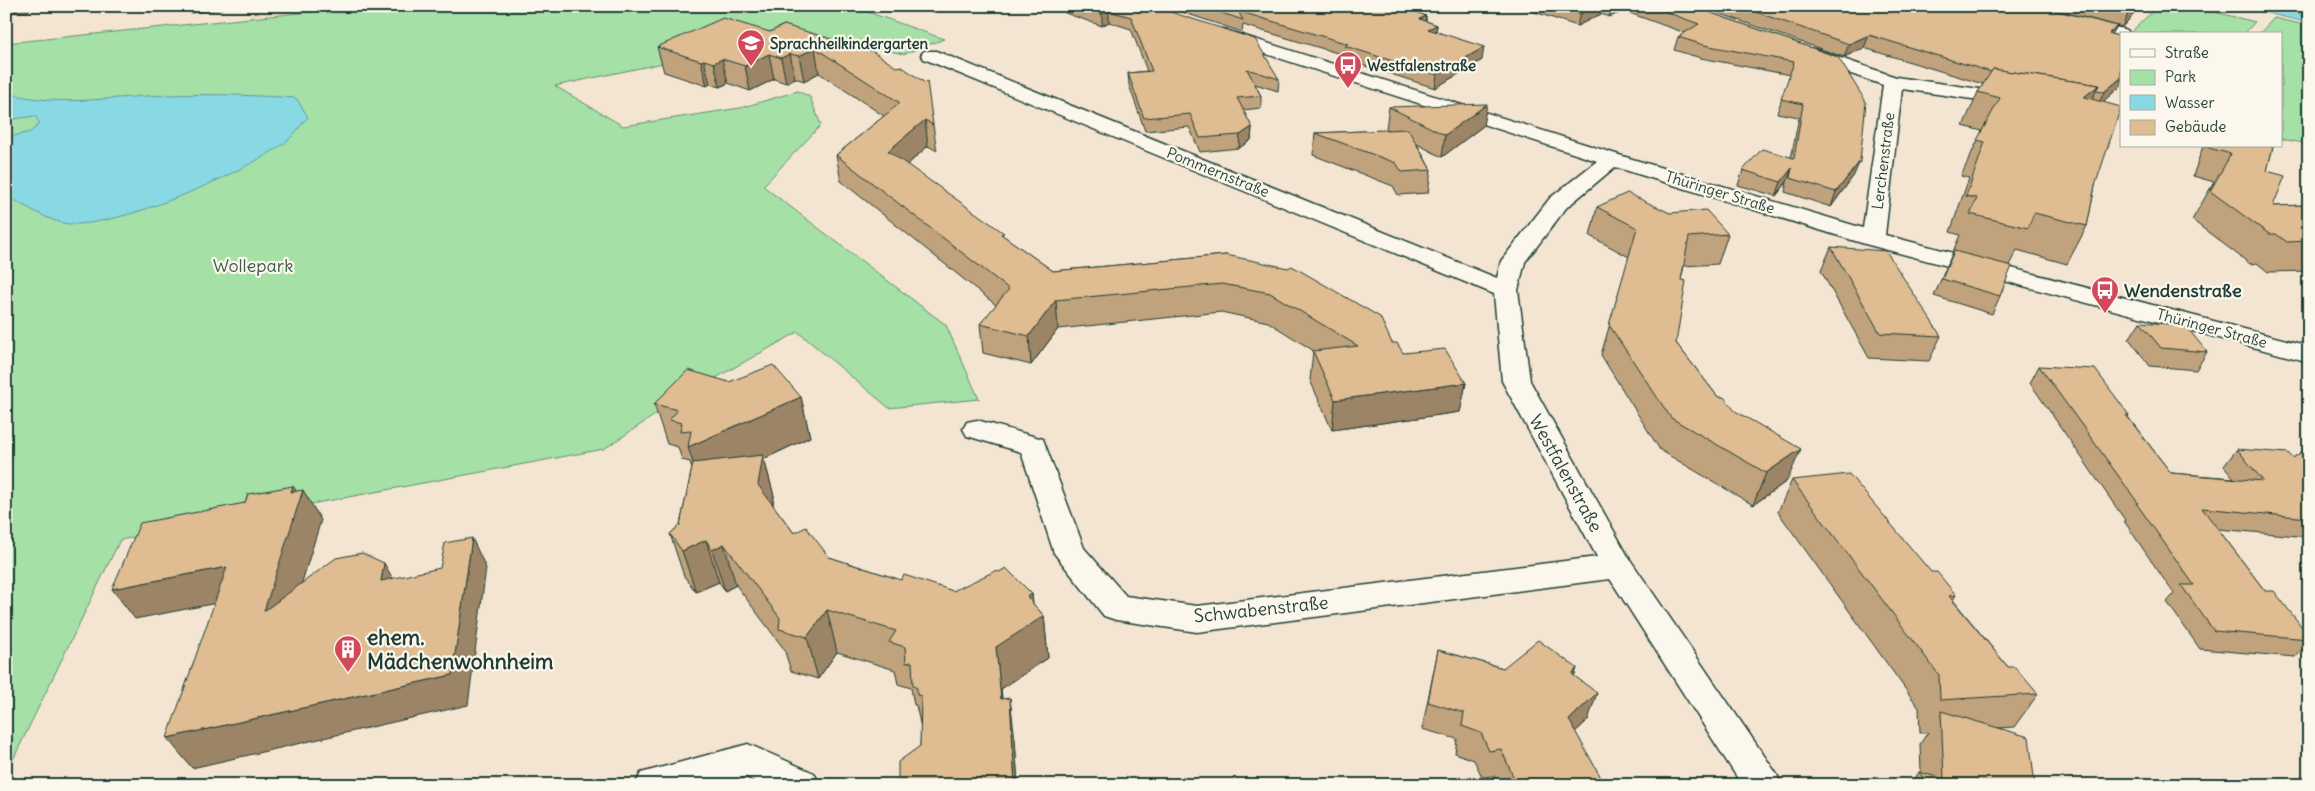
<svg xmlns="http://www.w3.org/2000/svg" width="2315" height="791" viewBox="0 0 2315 791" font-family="Delius,sans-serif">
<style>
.built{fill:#edd9be}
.green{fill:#a5e0a7;stroke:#628e6e}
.water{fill:#89d9e4;stroke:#5f9b9e}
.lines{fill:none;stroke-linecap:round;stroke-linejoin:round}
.minor-casing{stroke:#1f3d34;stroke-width:3}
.minor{fill:#fbf7ec;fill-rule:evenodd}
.wall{fill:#c0a27d;stroke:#1f3d34}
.shaded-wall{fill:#9c8466;stroke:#1f3d34}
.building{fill:#dfbc91;stroke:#1f3d34}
.labels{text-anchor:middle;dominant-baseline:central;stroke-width:4.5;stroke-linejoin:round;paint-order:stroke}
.far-poi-label{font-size:15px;font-weight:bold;fill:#1f3d34;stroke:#fbf7ec;text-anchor:start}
.far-street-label{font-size:15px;fill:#1f3d34;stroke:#fbf7ec}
.park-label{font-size:18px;fill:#3a5e4b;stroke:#fbf7ec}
.poi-label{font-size:18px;font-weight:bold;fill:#1f3d34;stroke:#fbf7ec;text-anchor:start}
.street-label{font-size:18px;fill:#1f3d34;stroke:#fbf7ec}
.near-poi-label{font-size:21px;font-weight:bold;fill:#1f3d34;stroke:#fbf7ec;text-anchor:start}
</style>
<rect width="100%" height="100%" fill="#f3e5d1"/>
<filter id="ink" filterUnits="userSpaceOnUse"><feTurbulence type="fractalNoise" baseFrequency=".02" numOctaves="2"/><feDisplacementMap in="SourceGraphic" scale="10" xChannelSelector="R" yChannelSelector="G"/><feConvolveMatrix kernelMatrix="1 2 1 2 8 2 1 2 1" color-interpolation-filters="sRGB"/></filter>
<g filter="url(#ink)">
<!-- built -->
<path class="built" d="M 255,6 L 344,6 L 249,17 Z"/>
<!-- green -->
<g class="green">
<path d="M 368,6 L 851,6 L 944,39 L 904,54 L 854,44 L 802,45 L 668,62 L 555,86 L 623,126 L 740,108 L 798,91 L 810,97 L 821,125 L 763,186 L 946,325 L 979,399 L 889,408 L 798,332 L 685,395 L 604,449 L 120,540 L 6,774 L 6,43 Z"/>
<path d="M 2158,6 L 2191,6 L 2255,22 L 2244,34 L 2129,34 Z"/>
<path d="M 2274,18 L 2309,26 L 2309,144 L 2281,139 L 2281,34 L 2259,34 Z"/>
</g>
<!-- water -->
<g class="water">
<path d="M 2237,6 L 2266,6 L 2309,16 L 2309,23 Z"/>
<path d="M 6,93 C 60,106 93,99 147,96 C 197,93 247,95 296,98 L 308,117 C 300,126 292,138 282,145 C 238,175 121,227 69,224 C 48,222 25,205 6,196 L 6,138 L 30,132 L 40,124 L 35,116 L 6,120 Z"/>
</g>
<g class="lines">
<!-- minor casing -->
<g class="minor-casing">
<g id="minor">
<path d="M 2001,6 L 2031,6 L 2127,30 L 2130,34 L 2121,34 L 2121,39 L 2003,10 Z"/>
<path d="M 1223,29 L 1619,155 L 1863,228 L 1883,85 L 1802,57 L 1799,53 L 1802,49 L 1814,49 L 1896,77 L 2021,95 L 2024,99 L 2021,103 L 2014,105 L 1902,89 L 1885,235 L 2309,346 L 2309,362 L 1865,244 L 1615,167 L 1566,208 L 1525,262 L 1518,290 L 1530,381 L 1629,558 L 1776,773 L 1782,785 L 1742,785 L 1610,579 L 1197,632 L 1116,620 L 1104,616 L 1054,553 L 1021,452 L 967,436 L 963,429 L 967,422 L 977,420 L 1043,439 L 1084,548 L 1126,596 L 1197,606 L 1597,557 L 1502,381 L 1494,294 L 924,59 L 921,55 L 924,51 L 936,51 L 1497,278 L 1501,261 L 1550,198 L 1597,161 L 1217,38 L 1214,34 L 1217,30 Z"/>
<path d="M 748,744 L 814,773 L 820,785 L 763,785 L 746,777 L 716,785 L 635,785 L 641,773 Z"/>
</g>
</g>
<!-- minor -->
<use href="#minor" class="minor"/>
</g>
<!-- wall -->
<g class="wall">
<path d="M 1065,6 L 1152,6 L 1279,79 L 1278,91 L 1255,84 L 1261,96 L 1261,108 L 1243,110 L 1252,127 L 1251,140 L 1239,148 L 1200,152 L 1189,127 L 1145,131 L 1129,85 L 1128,73 L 1147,71 L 1131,29 L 1109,22 L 1102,26 L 1065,13 Z"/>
<path d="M 1164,6 L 1401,6 L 1426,16 L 1426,21 L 1437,25 L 1436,32 L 1482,60 L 1435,88 L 1343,59 L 1344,55 L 1243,25 L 1242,32 Z"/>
<path d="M 1516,6 L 1691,6 L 1838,57 L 1854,175 L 1831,207 L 1785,192 L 1787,182 L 1776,196 L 1738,185 L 1743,170 L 1791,158 L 1799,117 L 1777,113 L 1790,75 L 1701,58 L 1674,50 L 1678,37 L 1685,33 L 1624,11 L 1609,17 L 1601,14 L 1577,26 Z"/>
<path d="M 1698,6 L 2038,6 L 2117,26 L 2112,34 L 2121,37 L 2121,86 L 2102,102 L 2095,186 L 2087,226 L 2067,264 L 2017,250 L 2009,265 L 2000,296 L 1992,314 L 1934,296 L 1960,235 L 1950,232 L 1969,178 L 1961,176 L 1982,131 L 1963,126 L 1978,92 L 1983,84 L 1864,48 L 1844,57 Z"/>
<path d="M 2040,6 L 2137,6 L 2132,16 L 2122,27 Z"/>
<path d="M 784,25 L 933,125 L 937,151 L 928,146 L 907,165 L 1005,237 L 1053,271 L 1226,255 L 1392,343 L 1403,353 L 1466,383 L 1460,412 L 1332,430 L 1310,380 L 1313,351 L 1314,351 L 1268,322 L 1221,312 L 1058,329 L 1031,365 L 983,353 L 980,324 L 996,305 L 841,181 L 836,155 L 884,116 L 819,73 L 804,81 L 795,78 L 786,83 L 774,79 L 750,91 L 728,83 L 720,87 L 710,84 L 707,86 L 664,72 L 657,47 L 770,32 Z"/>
<path d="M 1389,107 L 1483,126 L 1442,157 L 1417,144 L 1431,170 L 1428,193 L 1398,195 L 1393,186 L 1313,155 L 1315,133 L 1389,130 L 1386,129 Z"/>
<path d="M 2203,146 L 2273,146 L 2267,171 L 2273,206 L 2309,205 L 2309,271 L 2268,272 L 2257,263 L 2250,264 L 2192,220 L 2214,182 L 2193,176 Z"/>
<path d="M 1597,207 L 1670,213 L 1728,234 L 1718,264 L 1684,266 L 1681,280 L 1676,343 L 1718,397 L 1787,481 L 1753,505 L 1660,450 L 1601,355 L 1629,257 L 1590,236 Z"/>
<path d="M 1831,247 L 1941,336 L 1929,361 L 1869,358 L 1821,271 Z"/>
<path d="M 2140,322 L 2207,352 L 2196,370 L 2150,366 L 2129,339 Z"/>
<path d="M 2039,366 L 2129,415 L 2128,417 L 2171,473 L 2234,478 L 2224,466 L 2237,449 L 2293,458 L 2309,447 L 2309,537 L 2218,529 L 2265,591 L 2309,636 L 2309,642 L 2295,657 L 2200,649 L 2167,602 L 2174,594 L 2124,521 L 2125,520 L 2030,383 Z"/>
<path d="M 729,382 L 801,397 L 810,437 L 764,459 L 774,496 L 773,505 L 794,533 L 829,557 L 901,580 L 953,591 L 1032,594 L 1033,604 L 1044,616 L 1048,658 L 1001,689 L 1002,699 L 1015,740 L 1018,785 L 898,785 L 920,746 L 921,728 L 916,705 L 914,705 L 911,688 L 898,684 L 895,670 L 837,652 L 818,679 L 791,671 L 784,649 L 736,585 L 725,591 L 719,582 L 696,592 L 684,576 L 670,534 L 680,525 L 692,469 L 690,462 L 682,460 L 678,447 L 667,444 L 654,404 Z"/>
<path d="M 1792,480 L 1931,572 L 1956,595 L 1953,600 L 2008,667 L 2038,694 L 2014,727 L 1997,728 L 2035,785 L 1911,785 L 1919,772 L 1921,772 L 1920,744 L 1928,732 L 1920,733 L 1919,708 L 1778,512 Z"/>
<path d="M 1438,650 L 1503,668 L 1577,668 L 1574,676 L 1588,720 L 1575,732 L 1605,785 L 1498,785 L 1494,776 L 1482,777 L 1474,760 L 1455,753 L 1457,739 L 1422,729 Z"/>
</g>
<!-- shaded-wall -->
<g class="shaded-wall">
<path d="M 6,6 L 33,6 L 28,11 L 6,13 Z"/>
<path d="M 186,6 L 224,6 L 222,9 L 190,13 Z"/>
<path d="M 1595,6 L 1602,6 L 1601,14 L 1577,26 L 1580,14 Z"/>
<path d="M 1612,6 L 1626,6 L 1624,11 L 1609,17 Z"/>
<path d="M 2136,6 L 2137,6 L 2132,16 L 2122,27 L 2128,14 Z"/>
<path d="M 1109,11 L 1109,22 L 1102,26 L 1102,14 Z"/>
<path d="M 1426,16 L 1425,28 L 1420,19 Z"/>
<path d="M 1437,25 L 1435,37 L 1428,29 Z"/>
<path d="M 2117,26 L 2110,38 L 2109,33 Z"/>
<path d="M 1869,35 L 1864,48 L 1844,57 L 1849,44 Z"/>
<path d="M 1484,47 L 1482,60 L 1435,88 L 1437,75 Z"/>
<path d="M 815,48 L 819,73 L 804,81 L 799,56 Z"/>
<path d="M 769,54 L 774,79 L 750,91 L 745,66 Z"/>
<path d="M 790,54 L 795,78 L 786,83 L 781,58 Z"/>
<path d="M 722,59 L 728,83 L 720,87 L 714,63 Z"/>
<path d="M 704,60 L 710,84 L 707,86 L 701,61 Z"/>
<path d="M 2121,78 L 2121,86 L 2098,106 L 2104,92 Z"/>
<path d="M 2099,85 L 2082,119 L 2084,97 Z"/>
<path d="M 1487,104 L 1483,126 L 1442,157 L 1445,135 Z"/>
<path d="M 925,120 L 928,146 L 892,178 L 888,151 Z"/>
<path d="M 1252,127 L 1251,140 L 1239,148 L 1240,135 Z"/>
<path d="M 1860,161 L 1854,175 L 1831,207 L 1836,192 Z"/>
<path d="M 1792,168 L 1787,182 L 1776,196 L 1781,182 Z"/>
<path d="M 1056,300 L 1058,329 L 1031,365 L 1029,336 Z"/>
<path d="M 1466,383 L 1460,412 L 1332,430 L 1335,400 Z"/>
<path d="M 801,397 L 810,437 L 764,459 L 774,496 L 769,526 L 701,488 L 688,447 Z"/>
<path d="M 1801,449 L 1787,481 L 1753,505 L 1766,473 Z"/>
<path d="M 293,486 L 301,498 L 303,490 L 321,520 L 284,641 L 264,611 L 291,492 Z"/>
<path d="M 472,538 L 486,568 L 468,705 L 192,768 L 167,738 L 452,675 Z"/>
<path d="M 706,540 L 719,582 L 696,592 L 682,551 Z"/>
<path d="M 724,544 L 736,585 L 725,591 L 712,550 Z"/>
<path d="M 384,563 L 401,593 L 381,581 Z"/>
<path d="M 227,567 L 248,597 L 135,619 L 112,589 Z"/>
<path d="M 1032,594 L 1034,622 L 1044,616 L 1048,658 L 1001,689 L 1006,741 L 1001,699 L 996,647 L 1027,597 Z"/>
<path d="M 827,610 L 837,652 L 818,679 L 807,637 Z"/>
<path d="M 1577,668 L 1568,695 L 1572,674 Z"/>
<path d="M 1597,693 L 1588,720 L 1560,746 L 1569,720 Z"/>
<path d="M 1010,698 L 1015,740 L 1018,785 L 1015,785 Z"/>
</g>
<!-- building -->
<g class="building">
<path d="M 1079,6 L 1152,6 L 1255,39 L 1279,79 L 1247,69 L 1261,96 L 1237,98 L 1252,127 L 1240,135 L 1200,138 L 1190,114 L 1144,118 L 1128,73 L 1152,71 L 1131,17 L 1109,11 L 1102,14 Z"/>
<path d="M 1201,6 L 1401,6 L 1426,16 L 1420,19 L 1437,25 L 1428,29 L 1484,47 L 1437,75 L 1345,46 L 1348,44 L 1238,11 L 1243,20 Z"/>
<path d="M 1556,6 L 1595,6 L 1580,14 Z"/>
<path d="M 1649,6 L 1691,6 L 1838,57 L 1866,102 L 1860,161 L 1836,192 L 1790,178 L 1792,168 L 1781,182 L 1743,170 L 1762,149 L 1794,158 L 1803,104 L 1781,99 L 1794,62 L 1704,45 L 1678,37 L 1699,24 Z"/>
<path d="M 1738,6 L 2038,6 L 2117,26 L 2109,33 L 2121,37 L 2121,78 L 2104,92 L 2096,91 L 2099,85 L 1993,69 L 1991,72 L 1869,35 L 1849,44 Z"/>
<path d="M 2095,6 L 2136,6 L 2128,14 Z"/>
<path d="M 723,18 L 770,32 L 784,25 L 872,51 L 896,67 L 901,66 L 925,83 L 927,81 L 933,125 L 925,120 L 888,151 L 1004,233 L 1001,234 L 1053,271 L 1226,255 L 1288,268 L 1292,266 L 1380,317 L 1392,343 L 1397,343 L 1403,353 L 1445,349 L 1466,383 L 1335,400 L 1313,351 L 1358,346 L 1270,293 L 1222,284 L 1056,300 L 1029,336 L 980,324 L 1009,289 L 836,155 L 900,103 L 815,48 L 799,56 L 790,54 L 781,58 L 769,54 L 745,66 L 722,59 L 714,63 L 704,60 L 701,61 L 657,47 Z"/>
<path d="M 1993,69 L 2099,85 L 2084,97 L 2121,107 L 2095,186 L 2087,226 L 2034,213 L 2028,228 L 1970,214 L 1977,198 L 1966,196 L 1985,142 L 1977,140 L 2000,98 L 1978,92 Z"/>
<path d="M 1487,104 L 1445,135 L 1389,107 Z"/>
<path d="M 1408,129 L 1431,170 L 1402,172 L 1396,163 L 1315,133 Z"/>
<path d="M 2210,146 L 2273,146 L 2267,171 L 2285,176 L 2273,206 L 2309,205 L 2309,241 L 2287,242 L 2276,234 L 2269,234 L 2210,191 L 2231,154 L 2209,148 Z"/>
<path d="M 1627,193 L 1670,213 L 1706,210 L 1728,234 L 1689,237 L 1681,280 L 1686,281 L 1676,343 L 1718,397 L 1724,397 L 1735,411 L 1801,449 L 1766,473 L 1671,418 L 1609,325 L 1637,228 L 1597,207 Z"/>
<path d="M 1831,247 L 1886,251 L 1941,336 L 1880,333 Z"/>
<path d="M 1954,251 L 2012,266 L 2000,296 L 1942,279 Z"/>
<path d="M 2140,322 L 2185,325 L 2207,352 L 2161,348 Z"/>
<path d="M 773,365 L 801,397 L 688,447 L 691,431 L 680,432 L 682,423 L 669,420 L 678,410 L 654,404 L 688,370 L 729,382 Z"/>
<path d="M 2039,366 L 2095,369 L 2129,415 L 2126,415 L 2171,473 L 2263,481 L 2237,449 L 2288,453 L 2293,458 L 2309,447 L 2309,494 L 2308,493 L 2309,495 L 2309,518 L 2202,508 L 2265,591 L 2274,591 L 2309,636 L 2309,639 L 2214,631 L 2181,585 L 2194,585 L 2136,503 L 2138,503 Z"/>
<path d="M 763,455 L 758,485 L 794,533 L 806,527 L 829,557 L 901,580 L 904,575 L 953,591 L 995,571 L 999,572 L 1006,568 L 1032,594 L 1027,597 L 1044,616 L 996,647 L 1001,699 L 1010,698 L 1015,785 L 898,785 L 898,762 L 920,746 L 921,696 L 917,695 L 917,688 L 913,686 L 912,662 L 906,663 L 905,647 L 889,642 L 896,631 L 827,610 L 807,637 L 779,629 L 780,618 L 724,544 L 712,550 L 706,540 L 682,551 L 670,534 L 680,525 L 693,463 Z"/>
<path d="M 1849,474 L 1931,572 L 1937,572 L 1956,595 L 1949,596 L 2008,667 L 2015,667 L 2038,694 L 1940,700 L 1939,675 L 1792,480 Z"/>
<path d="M 293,486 L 291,492 L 303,490 L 264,611 L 336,558 L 362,553 L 384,563 L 381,581 L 440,568 L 445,543 L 472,538 L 452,675 L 167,738 L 227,567 L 112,589 L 140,523 L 245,503 L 248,494 Z"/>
<path d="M 1538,640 L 1577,668 L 1572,674 L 1597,693 L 1569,720 L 1605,785 L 1517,785 L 1501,749 L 1489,751 L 1481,733 L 1462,726 L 1464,713 L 1428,702 L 1438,650 L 1503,668 Z"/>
<path d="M 1941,711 L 2029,737 L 2035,785 L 1929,785 L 1919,772 L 1944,779 Z"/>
</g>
</g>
<!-- icons -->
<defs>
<g id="school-pin" transform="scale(1.4375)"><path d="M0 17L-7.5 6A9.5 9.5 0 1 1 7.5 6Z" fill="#d1495b" stroke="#fbf7ec"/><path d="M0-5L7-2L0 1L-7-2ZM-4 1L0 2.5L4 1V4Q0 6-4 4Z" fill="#fff"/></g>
<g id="bus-pin" transform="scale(1.4375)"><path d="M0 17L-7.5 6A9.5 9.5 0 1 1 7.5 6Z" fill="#d1495b" stroke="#fbf7ec"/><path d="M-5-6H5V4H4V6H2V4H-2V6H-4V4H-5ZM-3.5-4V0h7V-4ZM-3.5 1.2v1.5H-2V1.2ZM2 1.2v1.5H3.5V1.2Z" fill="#fff"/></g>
<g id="building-pin" transform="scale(1.4375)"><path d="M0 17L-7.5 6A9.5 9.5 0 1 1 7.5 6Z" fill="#d1495b" stroke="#fbf7ec"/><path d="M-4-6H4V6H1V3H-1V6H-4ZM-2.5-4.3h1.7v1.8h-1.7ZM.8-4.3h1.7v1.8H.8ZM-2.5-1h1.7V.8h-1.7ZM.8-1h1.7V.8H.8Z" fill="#fff"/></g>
</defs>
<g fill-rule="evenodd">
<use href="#school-pin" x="751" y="43"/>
<use href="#bus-pin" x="1348" y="65"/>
<use href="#bus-pin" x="2105" y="290"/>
<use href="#building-pin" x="348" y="649"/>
</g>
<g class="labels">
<!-- far-poi labels -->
<g class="far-poi-label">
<text x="770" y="43">Sprachheilkindergarten</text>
<text x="1367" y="65">Westfalenstraße</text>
</g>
<!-- far-street labels -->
<g class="far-street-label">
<text transform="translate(1883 161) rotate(-83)">Lerchenstraße</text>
<text transform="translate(1218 172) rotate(22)">Pommernstraße</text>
<text transform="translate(1720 192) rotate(17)">Thüringer Straße</text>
<text transform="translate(2212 328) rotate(15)">Thüringer Straße</text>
</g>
<!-- park labels -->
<g class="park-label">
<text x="253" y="265">Wollepark</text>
</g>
<!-- poi labels -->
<g class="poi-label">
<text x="2124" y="290">Wendenstraße</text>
</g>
<!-- street labels -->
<g class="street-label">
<text transform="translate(1566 473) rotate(61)">Westfalenstraße</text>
<text transform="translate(1261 609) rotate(-6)">Schwabenstraße</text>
</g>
<!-- near-poi labels -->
<g class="near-poi-label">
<text x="367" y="637">ehem.<tspan x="367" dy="24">Mädchenwohnheim</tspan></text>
</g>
</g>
<!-- margin -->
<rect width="2315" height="791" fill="none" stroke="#fbf7ec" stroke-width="25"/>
<rect x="12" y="12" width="2290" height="766" fill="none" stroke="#1f3d34" stroke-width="2" filter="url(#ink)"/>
<!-- legend -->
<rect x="2120" y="32" width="162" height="115" fill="#fbf7ec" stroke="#a3ada2"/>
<rect x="2130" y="49" width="25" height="8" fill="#fbf7ec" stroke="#a3ada2"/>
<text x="2165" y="58" font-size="15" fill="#1f3d34">Straße</text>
<rect x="2130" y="70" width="25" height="15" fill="#a5e0a7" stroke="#a3ada2"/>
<text x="2165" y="82" font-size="15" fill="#1f3d34">Park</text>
<rect x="2130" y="95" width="25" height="15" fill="#89d9e4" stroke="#a3ada2"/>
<text x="2165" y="108" font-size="15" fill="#1f3d34">Wasser</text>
<rect x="2130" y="120" width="25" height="15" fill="#dfbc91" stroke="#a3ada2"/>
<text x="2165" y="132" font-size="15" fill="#1f3d34">Gebäude</text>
</svg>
